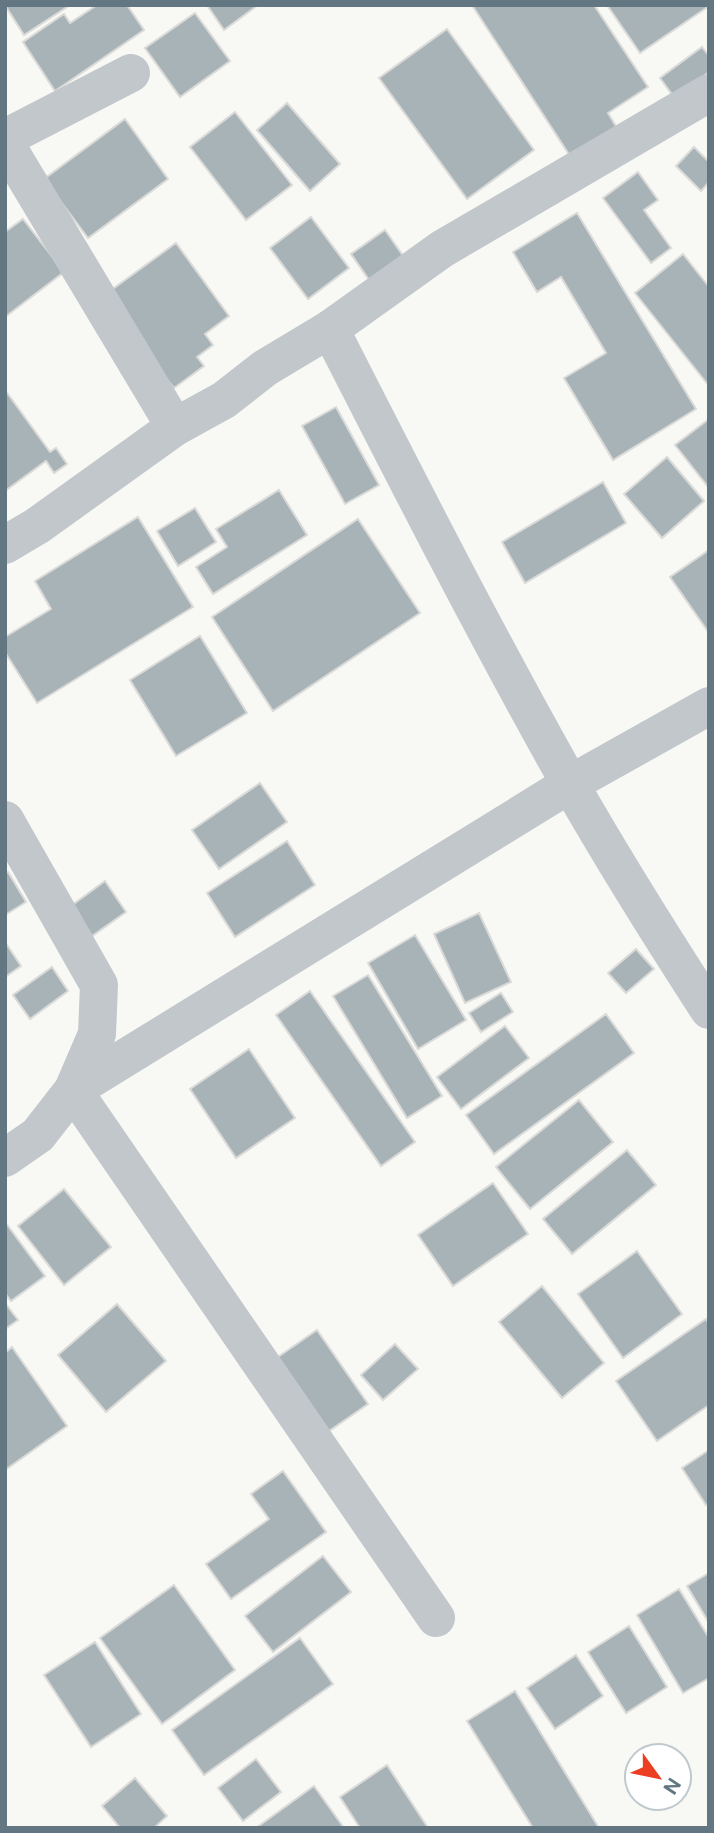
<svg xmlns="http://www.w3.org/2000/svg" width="714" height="1833" viewBox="0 0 714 1833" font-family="'Public Sans',sans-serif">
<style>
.building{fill:#a8b3b7;stroke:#dadad8;stroke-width:2}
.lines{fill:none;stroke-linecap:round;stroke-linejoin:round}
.minor{stroke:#c1c7ca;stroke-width:38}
</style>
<rect width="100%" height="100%" fill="#f8f8f5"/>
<!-- building -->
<g class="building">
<path d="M 5,5 L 70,5 L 24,35 Z"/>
<path d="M 97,5 L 127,5 L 144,30 L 55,91 L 23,42 L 64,14 L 70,23 Z"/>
<path d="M 207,5 L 258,5 L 224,30 Z"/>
<path d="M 472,5 L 594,5 L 648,87 L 608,113 L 617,128 L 572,159 Z"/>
<path d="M 607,5 L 709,5 L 709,6 L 640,53 Z"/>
<path d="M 195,13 L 230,61 L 180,97 L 145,48 Z"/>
<path d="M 447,29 L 534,150 L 467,199 L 379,78 Z"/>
<path d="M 702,47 L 709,56 L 709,72 L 674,97 L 660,78 Z"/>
<path d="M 287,103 L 340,164 L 310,191 L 257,130 Z"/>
<path d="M 235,112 L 292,185 L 246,220 L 190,147 Z"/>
<path d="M 125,119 L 168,179 L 88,238 L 44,179 Z"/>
<path d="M 694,147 L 709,162 L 709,182 L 701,191 L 676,166 Z"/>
<path d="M 638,172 L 658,200 L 644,210 L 671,248 L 651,263 L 603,198 Z"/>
<path d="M 577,213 L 696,409 L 613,460 L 564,378 L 606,353 L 561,277 L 537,292 L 513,252 Z"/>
<path d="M 311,217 L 349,268 L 308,299 L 270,248 Z"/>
<path d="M 23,219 L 64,272 L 5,317 L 5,232 Z"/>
<path d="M 385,230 L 406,260 L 372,284 L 351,254 Z"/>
<path d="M 176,243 L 229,316 L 205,334 L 213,345 L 197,357 L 204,366 L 174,388 L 99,299 Z"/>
<path d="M 683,254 L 709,287 L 709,386 L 635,293 Z"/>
<path d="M 5,390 L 50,452 L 56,448 L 67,464 L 54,473 L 46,461 L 5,491 Z"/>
<path d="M 336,407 L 379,485 L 345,504 L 302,426 Z"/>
<path d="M 709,419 L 709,488 L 675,445 Z"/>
<path d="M 667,457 L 704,501 L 662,538 L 624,494 Z"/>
<path d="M 603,482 L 626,523 L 525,583 L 502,542 Z"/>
<path d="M 279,490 L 307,535 L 213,594 L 196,567 L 227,547 L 216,529 Z"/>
<path d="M 195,508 L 216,542 L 178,566 L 157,531 Z"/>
<path d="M 138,517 L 193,607 L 37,703 L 5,652 L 5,637 L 51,609 L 35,581 Z"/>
<path d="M 358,519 L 420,613 L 273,711 L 212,617 Z"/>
<path d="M 709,550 L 709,633 L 670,577 Z"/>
<path d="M 200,636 L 247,713 L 176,756 L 130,680 Z"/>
<path d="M 260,783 L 287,822 L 219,869 L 192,830 Z"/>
<path d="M 287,841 L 315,885 L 235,937 L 207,893 Z"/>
<path d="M 8,872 L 26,902 L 5,915 L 5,874 Z"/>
<path d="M 105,881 L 126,912 L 92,936 L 71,906 Z"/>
<path d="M 479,913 L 511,982 L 465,1003 L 434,934 Z"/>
<path d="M 415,935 L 466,1020 L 418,1049 L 368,963 Z"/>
<path d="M 5,942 L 21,966 L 5,977 Z"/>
<path d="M 636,949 L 654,969 L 626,993 L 608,973 Z"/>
<path d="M 52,967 L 68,991 L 30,1019 L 13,995 Z"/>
<path d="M 368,975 L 442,1096 L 407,1118 L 333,996 Z"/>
<path d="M 310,991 L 415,1142 L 381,1166 L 276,1015 Z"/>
<path d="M 501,993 L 513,1012 L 481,1032 L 469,1013 Z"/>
<path d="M 606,1014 L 634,1053 L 494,1154 L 466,1115 Z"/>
<path d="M 505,1026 L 529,1058 L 461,1109 L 437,1077 Z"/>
<path d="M 249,1049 L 295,1118 L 236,1158 L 190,1089 Z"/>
<path d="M 579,1100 L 613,1142 L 530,1209 L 496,1167 Z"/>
<path d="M 627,1150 L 656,1185 L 572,1254 L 543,1219 Z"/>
<path d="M 493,1183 L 528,1234 L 453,1286 L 418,1235 Z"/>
<path d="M 64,1189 L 111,1247 L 64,1285 L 18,1226 Z"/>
<path d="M 5,1222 L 45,1276 L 11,1301 L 5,1293 Z"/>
<path d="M 637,1251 L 682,1314 L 623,1358 L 578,1294 Z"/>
<path d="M 542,1286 L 604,1363 L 562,1398 L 499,1322 Z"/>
<path d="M 5,1303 L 18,1320 L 5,1329 Z"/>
<path d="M 117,1304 L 166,1361 L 106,1412 L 58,1355 Z"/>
<path d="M 706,1319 L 709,1324 L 709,1405 L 657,1441 L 616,1381 Z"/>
<path d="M 317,1330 L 368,1404 L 329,1431 L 278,1357 Z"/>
<path d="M 395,1344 L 418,1369 L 383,1400 L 361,1375 Z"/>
<path d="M 12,1347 L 67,1426 L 5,1470 L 5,1353 Z"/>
<path d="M 709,1450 L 709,1504 L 706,1505 L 682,1468 Z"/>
<path d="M 283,1471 L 326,1532 L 231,1599 L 206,1564 L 269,1519 L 251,1494 Z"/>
<path d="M 323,1556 L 351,1592 L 273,1652 L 245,1616 Z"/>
<path d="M 709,1573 L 709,1623 L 687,1586 Z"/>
<path d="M 174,1585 L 235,1670 L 162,1724 L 100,1638 Z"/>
<path d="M 679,1589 L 709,1638 L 709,1678 L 683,1693 L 637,1615 Z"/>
<path d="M 629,1626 L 667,1687 L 626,1713 L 588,1652 Z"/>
<path d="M 300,1638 L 333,1684 L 204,1775 L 172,1730 Z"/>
<path d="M 95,1642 L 141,1714 L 91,1747 L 44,1675 Z"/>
<path d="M 576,1655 L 603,1696 L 555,1729 L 527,1688 Z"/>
<path d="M 515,1691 L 599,1828 L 533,1828 L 467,1721 Z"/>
<path d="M 256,1759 L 281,1792 L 243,1821 L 218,1788 Z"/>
<path d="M 387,1765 L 428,1828 L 360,1828 L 340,1797 Z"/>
<path d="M 135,1778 L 167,1816 L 154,1828 L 120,1828 L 102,1806 Z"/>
<path d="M 314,1786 L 344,1828 L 256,1828 Z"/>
</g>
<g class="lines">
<!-- minor -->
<g class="minor">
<path d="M 5,138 L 131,73"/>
<path d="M 5,143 L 175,427"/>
<path d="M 330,329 C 408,482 486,635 570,784 C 614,861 661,936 709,1010"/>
<path d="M 5,545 L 37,526 L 175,427 L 224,400 L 265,368 L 330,329 L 442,249 L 709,93"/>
<path d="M 5,820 L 99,985 L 97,1034 L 73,1090 L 38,1135 L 5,1158"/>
<path d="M 436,1618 L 73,1090 L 570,784 L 709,706"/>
</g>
</g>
<!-- border -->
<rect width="714" height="1833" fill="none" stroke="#627782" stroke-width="14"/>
<!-- north arrow -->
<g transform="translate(658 1777) rotate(123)"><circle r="33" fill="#ffffff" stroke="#c0c9cd" stroke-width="2"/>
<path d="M0-5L12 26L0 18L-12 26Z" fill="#ec3f21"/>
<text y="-10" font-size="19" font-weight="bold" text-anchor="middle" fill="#627782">N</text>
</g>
</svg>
